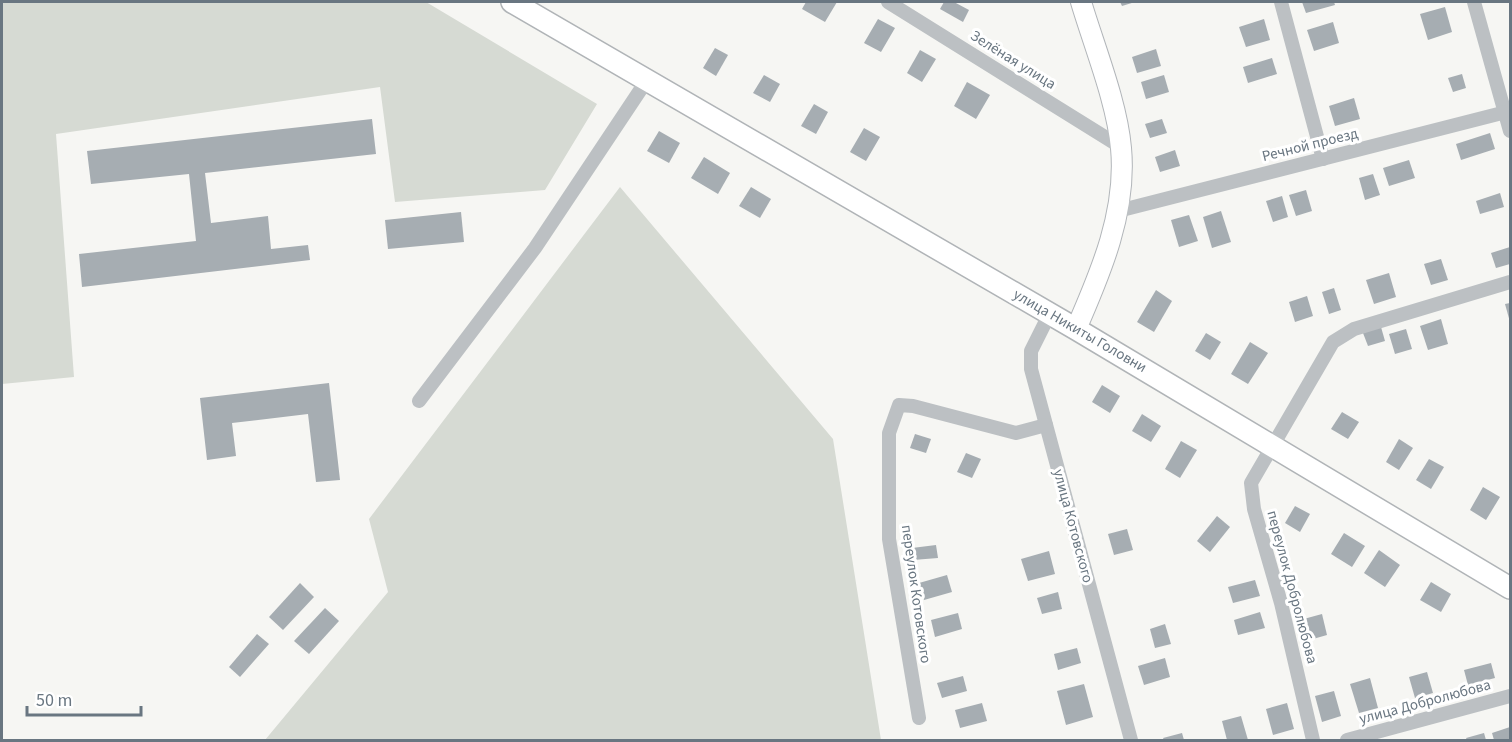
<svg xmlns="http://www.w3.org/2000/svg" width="1512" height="742" viewBox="0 0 1512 742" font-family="'Source Sans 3',sans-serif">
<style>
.green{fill:#d6dad3}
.building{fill:#a6adb2}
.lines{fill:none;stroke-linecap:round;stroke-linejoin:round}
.secondary-casing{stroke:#b1b5b9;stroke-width:22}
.primary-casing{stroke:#b0b4b7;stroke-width:24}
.street{stroke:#bcc0c3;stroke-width:14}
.secondary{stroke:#fff;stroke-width:20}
.primary{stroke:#fff;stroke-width:21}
.labels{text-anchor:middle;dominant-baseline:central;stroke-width:6;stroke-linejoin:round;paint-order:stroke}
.street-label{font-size:15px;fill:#697681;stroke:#fff}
</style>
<rect width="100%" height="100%" fill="#f6f6f3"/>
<!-- green -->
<g class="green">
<path d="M 2,2 L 426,2 L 597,104 L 545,190 L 395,202 L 380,87 L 56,134 L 74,377 L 2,384 Z"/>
<path d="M 620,187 L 833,439 L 881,740 L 265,740 L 388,592 L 369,519 Z"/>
</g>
<!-- building -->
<g class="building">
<path d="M 806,2 L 837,2 L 825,22 L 802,9 Z"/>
<path d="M 944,2 L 954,2 L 969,10 L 963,22 L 940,9 Z"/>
<path d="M 1120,2 L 1135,2 L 1122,6 Z"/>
<path d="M 1302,2 L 1334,2 L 1335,5 L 1306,13 Z"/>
<path d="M 1445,7 L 1452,32 L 1428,40 L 1420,14 Z"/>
<path d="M 878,19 L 895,28 L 881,52 L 864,43 Z"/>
<path d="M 1264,19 L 1270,40 L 1246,47 L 1239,27 Z"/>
<path d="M 1333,22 L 1339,43 L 1314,51 L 1307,30 Z"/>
<path d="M 715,48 L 728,55 L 716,76 L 703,68 Z"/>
<path d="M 1156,49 L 1161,66 L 1137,73 L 1132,57 Z"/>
<path d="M 920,50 L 936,59 L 922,82 L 907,73 Z"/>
<path d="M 1272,58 L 1277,74 L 1248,83 L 1243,67 Z"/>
<path d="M 1462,74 L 1466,88 L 1453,92 L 1448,78 Z"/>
<path d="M 764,75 L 780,84 L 770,102 L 753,93 Z"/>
<path d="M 1164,75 L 1169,92 L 1146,99 L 1141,82 Z"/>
<path d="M 967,82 L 990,95 L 976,119 L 954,106 Z"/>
<path d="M 1354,98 L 1360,119 L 1335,126 L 1329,106 Z"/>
<path d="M 814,104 L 828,112 L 816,134 L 801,126 Z"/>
<path d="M 372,119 L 376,154 L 205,173 L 211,223 L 268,216 L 271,249 L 308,245 L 310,260 L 82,287 L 79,254 L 196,241 L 189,174 L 91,184 L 87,151 Z"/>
<path d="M 1162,119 L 1167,133 L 1150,138 L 1145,124 Z"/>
<path d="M 864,128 L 880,137 L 866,161 L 850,152 Z"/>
<path d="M 659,131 L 680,143 L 669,163 L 647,151 Z"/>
<path d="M 1490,133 L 1495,149 L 1461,160 L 1456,144 Z"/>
<path d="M 1175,150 L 1180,166 L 1160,172 L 1155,157 Z"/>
<path d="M 704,157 L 730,173 L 718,194 L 691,178 Z"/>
<path d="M 1409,160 L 1415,178 L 1389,186 L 1383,168 Z"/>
<path d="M 1373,174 L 1380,195 L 1365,200 L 1359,178 Z"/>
<path d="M 751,187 L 771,199 L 760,218 L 739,206 Z"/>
<path d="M 1306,190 L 1312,211 L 1296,216 L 1289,195 Z"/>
<path d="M 1500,193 L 1504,207 L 1480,214 L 1476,201 Z"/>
<path d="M 1282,196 L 1288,217 L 1273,222 L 1266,201 Z"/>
<path d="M 1221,211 L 1231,242 L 1212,248 L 1203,217 Z"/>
<path d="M 461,212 L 464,242 L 388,249 L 385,220 Z"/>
<path d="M 1189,215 L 1198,241 L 1179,247 L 1171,220 Z"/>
<path d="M 1510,247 L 1510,264 L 1496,268 L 1491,253 Z"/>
<path d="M 1441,259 L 1448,280 L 1431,285 L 1424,264 Z"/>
<path d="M 1389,273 L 1396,297 L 1374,304 L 1366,280 Z"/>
<path d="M 1334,288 L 1341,310 L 1329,314 L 1322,292 Z"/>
<path d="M 1156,290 L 1172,301 L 1154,332 L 1137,322 Z"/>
<path d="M 1307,296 L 1313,316 L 1295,322 L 1289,302 Z"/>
<path d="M 1510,303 L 1510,322 L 1505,304 Z"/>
<path d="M 1441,319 L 1448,344 L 1428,350 L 1420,326 Z"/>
<path d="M 1381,327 L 1385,341 L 1368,346 L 1363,333 Z"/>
<path d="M 1406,329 L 1412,349 L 1395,354 L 1389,334 Z"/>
<path d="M 1206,333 L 1221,342 L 1210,360 L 1195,351 Z"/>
<path d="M 1250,342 L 1268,353 L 1248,384 L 1231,374 Z"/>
<path d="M 329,383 L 340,480 L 316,482 L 308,414 L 232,423 L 236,456 L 207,460 L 200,398 Z"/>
<path d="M 1102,385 L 1120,396 L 1110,413 L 1092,402 Z"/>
<path d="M 1342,412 L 1359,422 L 1348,439 L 1331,429 Z"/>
<path d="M 1142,414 L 1161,426 L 1151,442 L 1132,431 Z"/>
<path d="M 915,434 L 931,439 L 926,453 L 910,448 Z"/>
<path d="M 1399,439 L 1413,448 L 1399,470 L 1386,462 Z"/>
<path d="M 1181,441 L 1197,450 L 1180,478 L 1165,469 Z"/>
<path d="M 966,453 L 981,459 L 972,478 L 957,472 Z"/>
<path d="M 1429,459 L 1444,467 L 1431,489 L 1416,480 Z"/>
<path d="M 1483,487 L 1500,497 L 1486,520 L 1470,510 Z"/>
<path d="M 1295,506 L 1310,514 L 1300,532 L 1285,523 Z"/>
<path d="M 1217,516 L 1230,527 L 1210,552 L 1197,541 Z"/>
<path d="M 1127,529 L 1133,550 L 1114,555 L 1108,534 Z"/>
<path d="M 1344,533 L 1365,546 L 1352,567 L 1331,554 Z"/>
<path d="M 936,545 L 938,558 L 913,560 L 912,548 Z"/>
<path d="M 1379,550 L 1400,565 L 1385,587 L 1364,573 Z"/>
<path d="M 1049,551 L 1055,574 L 1028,581 L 1021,559 Z"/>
<path d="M 947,575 L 952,592 L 924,600 L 919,583 Z"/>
<path d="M 1255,580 L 1260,596 L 1233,603 L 1228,587 Z"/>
<path d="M 1431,582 L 1451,594 L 1441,612 L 1420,600 Z"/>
<path d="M 300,583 L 314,597 L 283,630 L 269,617 Z"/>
<path d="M 1058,592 L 1062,609 L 1042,614 L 1037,598 Z"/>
<path d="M 325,608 L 339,621 L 309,654 L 294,641 Z"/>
<path d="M 1260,612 L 1265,628 L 1238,635 L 1234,620 Z"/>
<path d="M 958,613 L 962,629 L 935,637 L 931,620 Z"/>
<path d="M 1322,614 L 1327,635 L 1306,641 L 1300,620 Z"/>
<path d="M 1165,624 L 1171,644 L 1155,648 L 1150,629 Z"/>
<path d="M 257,634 L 269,644 L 240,677 L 229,667 Z"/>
<path d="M 1077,648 L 1081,663 L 1058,670 L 1054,654 Z"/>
<path d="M 1165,658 L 1170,677 L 1144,685 L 1138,666 Z"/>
<path d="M 1491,663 L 1495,678 L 1468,685 L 1464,670 Z"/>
<path d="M 1427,672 L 1433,693 L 1415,698 L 1409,677 Z"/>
<path d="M 963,676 L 967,691 L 942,698 L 937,683 Z"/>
<path d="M 1370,678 L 1378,708 L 1359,713 L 1350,684 Z"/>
<path d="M 1084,684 L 1093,717 L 1066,725 L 1057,691 Z"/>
<path d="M 1334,691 L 1341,716 L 1322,722 L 1315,696 Z"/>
<path d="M 982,703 L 987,721 L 960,728 L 955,710 Z"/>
<path d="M 1287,703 L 1294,729 L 1273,735 L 1266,709 Z"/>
<path d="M 1241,716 L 1248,740 L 1227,740 L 1222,721 Z"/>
<path d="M 1510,727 L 1510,740 L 1494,740 L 1492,733 Z"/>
<path d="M 1182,733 L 1184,740 L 1164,740 L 1163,738 Z"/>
<path d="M 1484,733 L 1486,740 L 1467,740 L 1466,738 Z"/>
</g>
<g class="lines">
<!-- secondary casing -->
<g class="secondary-casing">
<path id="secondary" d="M 1076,329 C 1101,272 1127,211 1121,148 C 1117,102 1094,46 1081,2"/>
</g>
<!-- primary casing -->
<g class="primary-casing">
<path id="primary" d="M 512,2 L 1076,329 L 1510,588"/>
</g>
<!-- street -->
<g class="street">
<path d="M 888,2 L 1121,147"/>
<path d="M 1281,2 L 1323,159"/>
<path d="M 1474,2 L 1510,131"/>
<path d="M 1118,211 L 1510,111"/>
<path d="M 1050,313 L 1031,351 L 1031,369 L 1131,740"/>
<path d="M 419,401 L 535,248 L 647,80"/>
<path d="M 919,718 L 889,539 L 889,433 L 899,405 L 913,406 L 1016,433 L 1046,425"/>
<path d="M 1313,740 L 1281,603 L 1254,509 L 1251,483 L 1333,342 L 1354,329 L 1510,282"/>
<path d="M 1347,740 L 1510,696"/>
</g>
<!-- secondary -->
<use href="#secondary" class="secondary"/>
<!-- primary -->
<use href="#primary" class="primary"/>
</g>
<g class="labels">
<!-- street labels -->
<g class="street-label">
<text transform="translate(1013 60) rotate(32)">Зелёная улица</text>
<text transform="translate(1310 145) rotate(-14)">Речной проезд</text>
<text transform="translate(1080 331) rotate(30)">улица Никиты Головни</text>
<text transform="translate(1073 526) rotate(75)">улица Котовского</text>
<text transform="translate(1292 587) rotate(75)">переулок Добролюбова</text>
<text transform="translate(916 594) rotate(82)">переулок Котовского</text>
<text transform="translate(1425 702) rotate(-15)">улица Добролюбова</text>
</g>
</g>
<!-- border -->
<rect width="1512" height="742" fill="none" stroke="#697681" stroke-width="6"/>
<!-- scale -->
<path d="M27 706v9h114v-9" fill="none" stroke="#697681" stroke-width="3"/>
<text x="36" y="706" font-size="18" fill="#697681" stroke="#ffffff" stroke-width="4.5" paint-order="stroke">50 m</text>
</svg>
